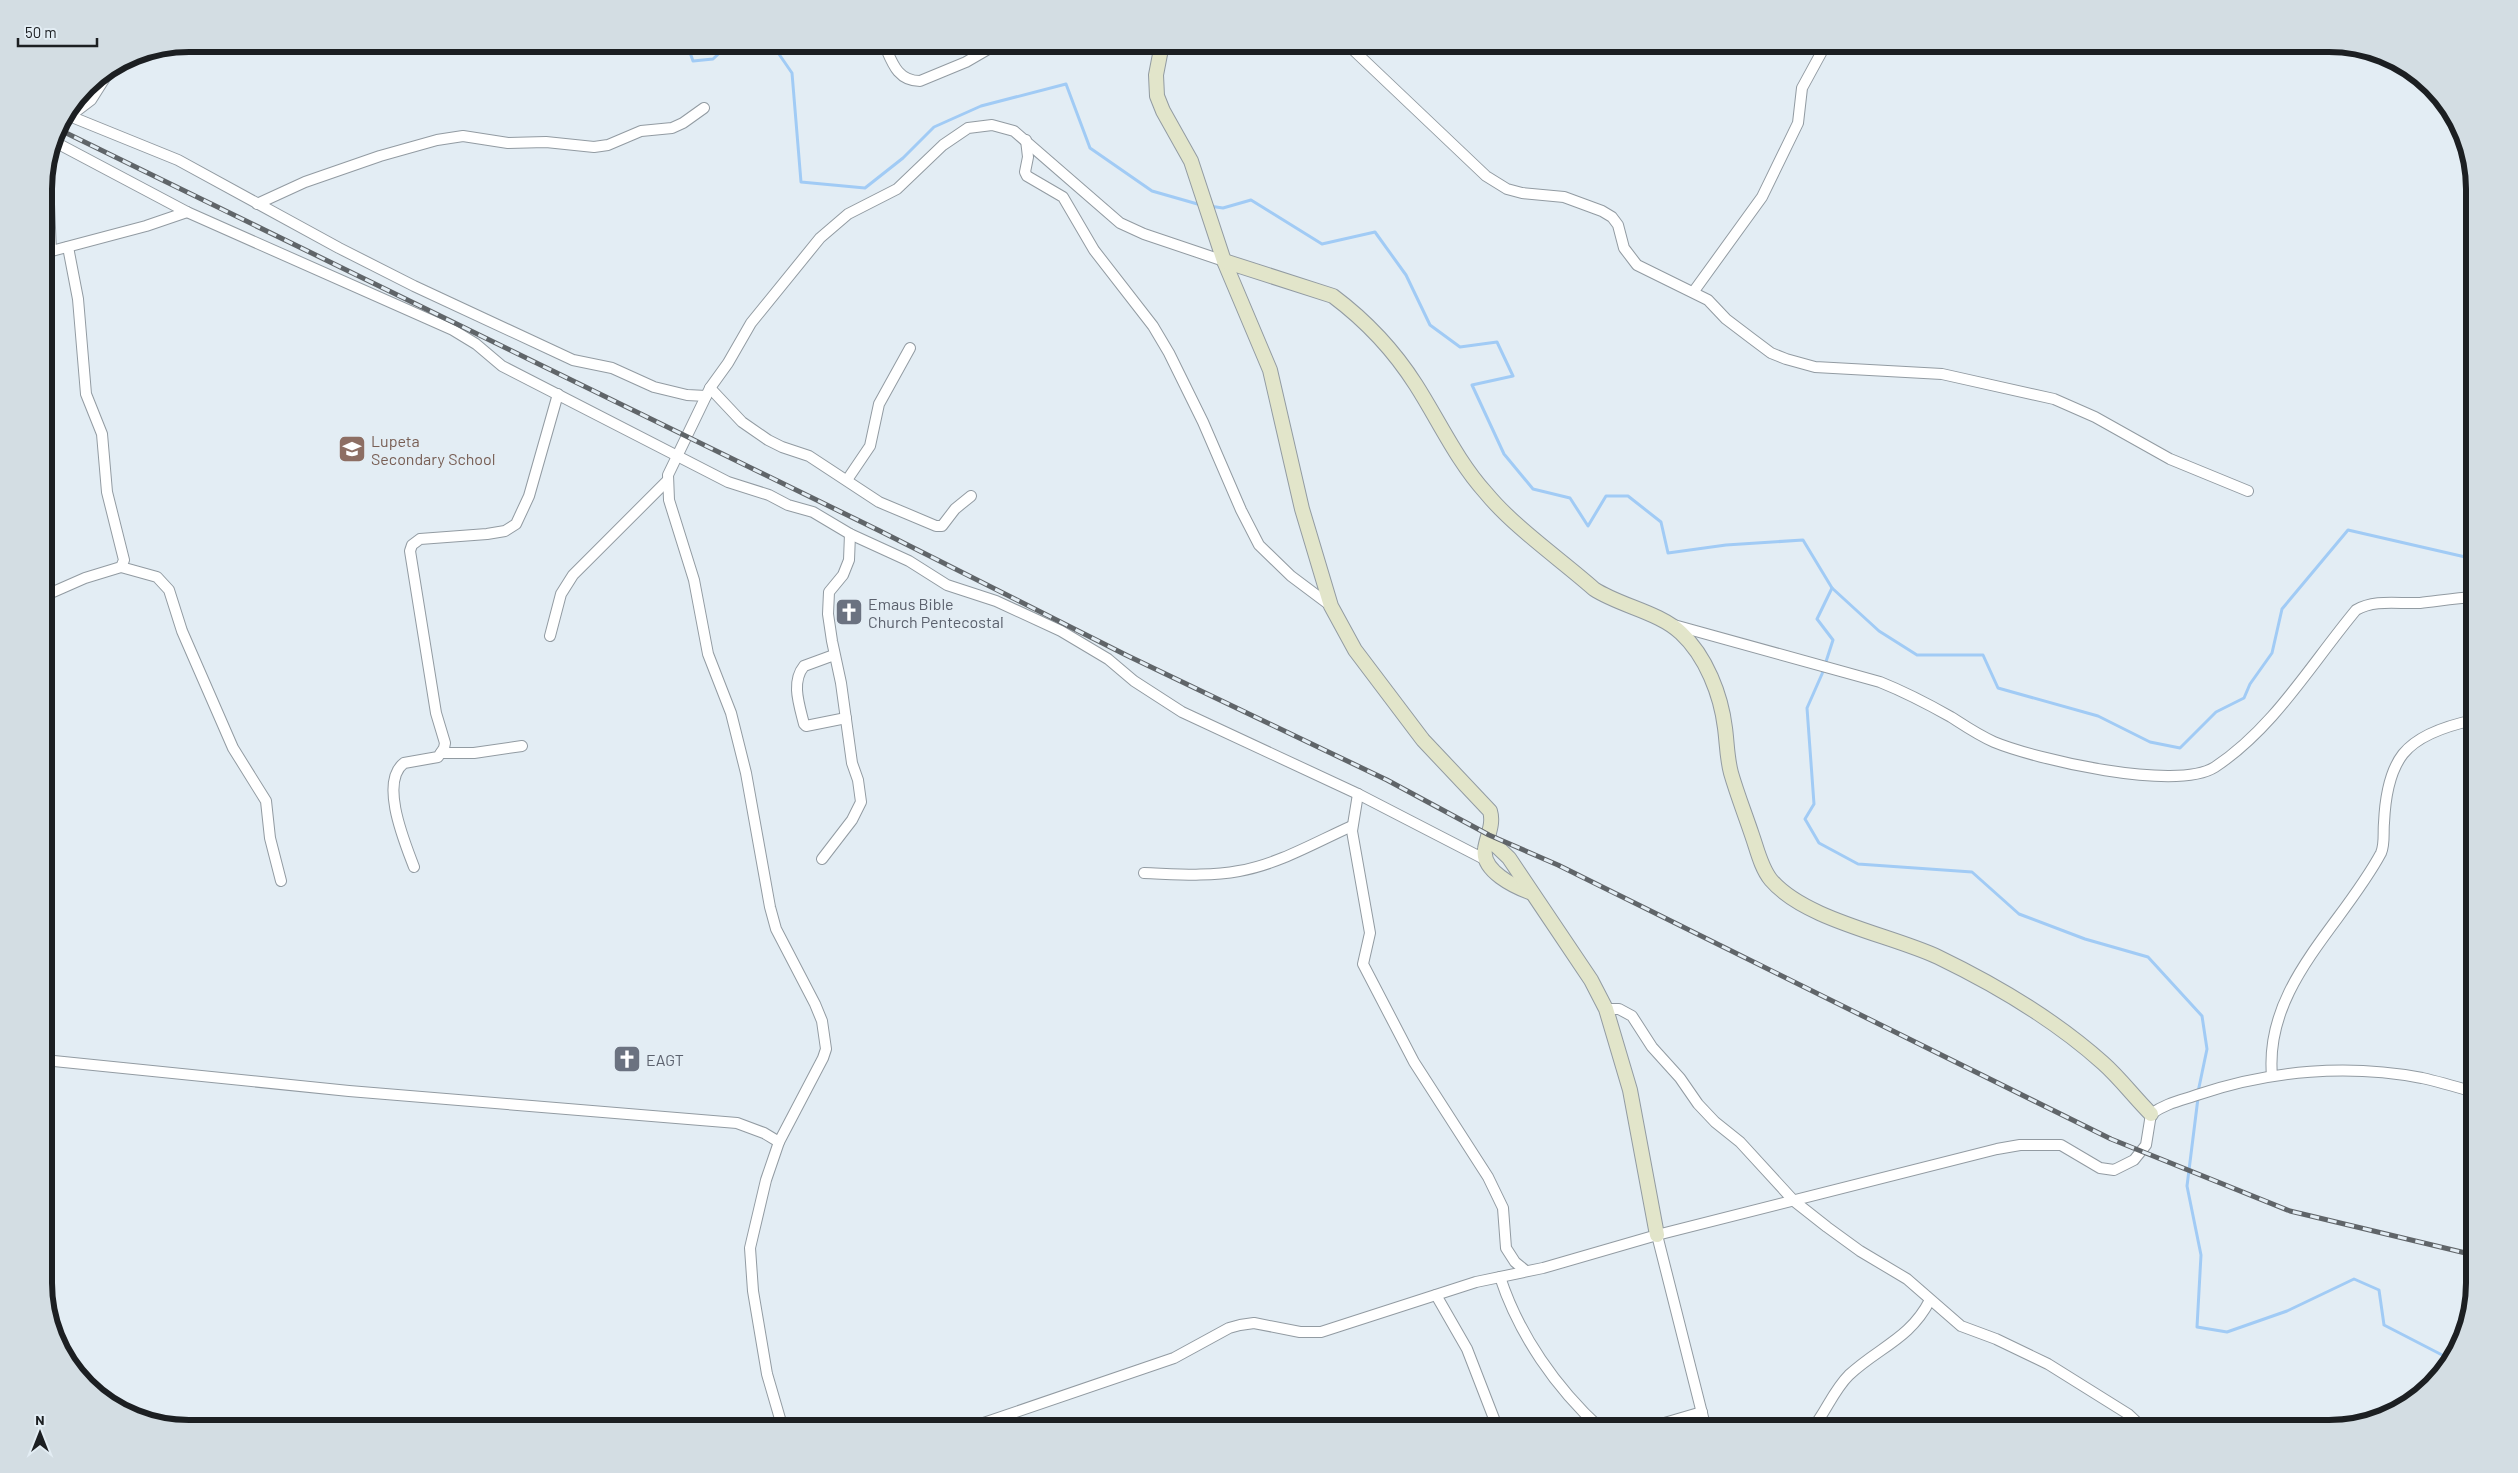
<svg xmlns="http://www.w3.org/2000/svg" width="2518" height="1473" viewBox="0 0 2518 1473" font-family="Barlow,sans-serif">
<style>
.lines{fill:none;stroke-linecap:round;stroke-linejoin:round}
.stream{stroke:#a1cbf5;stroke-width:3}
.street-casing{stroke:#929ba2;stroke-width:12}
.secondary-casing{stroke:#929ba2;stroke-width:16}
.street{stroke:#fff;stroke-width:10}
.secondary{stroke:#e2e5ca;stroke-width:14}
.rail-casing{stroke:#606569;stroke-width:5}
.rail{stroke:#e3edf4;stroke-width:3;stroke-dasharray:9;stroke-linecap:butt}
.labels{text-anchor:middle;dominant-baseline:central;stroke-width:5;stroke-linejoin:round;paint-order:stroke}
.education-label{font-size:16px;fill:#785e54;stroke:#e3edf4;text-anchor:start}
.worship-label{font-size:16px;fill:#5b616d;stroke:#e3edf4;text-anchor:start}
.rim{fill:none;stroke:#1c1f22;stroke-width:6}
</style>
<rect width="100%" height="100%" fill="#e3edf4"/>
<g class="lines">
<!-- stream -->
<g class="stream">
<path d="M 649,44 L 660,51 L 673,44"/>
<path d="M 687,44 L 693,61 L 713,59 L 729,44"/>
<path d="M 772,44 L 792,73 L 801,182 L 865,188 L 903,158 L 934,127 L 981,106 L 1066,84 L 1090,148 L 1152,191 L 1201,205"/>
<path d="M 1209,206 L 1223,208 L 1251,200 L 1322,244 L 1375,232 L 1406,275 L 1430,325 L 1460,347 L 1497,342 L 1513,376 L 1472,385 L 1504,454 L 1533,489 L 1570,498 L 1588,526 L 1606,496 L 1628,496 L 1661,522 L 1668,553 L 1726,545 L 1803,540 L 1832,588 L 1879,631 L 1917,655 L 1983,655 L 1998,688 L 2098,716 L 2150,742 L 2180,748 L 2216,712 L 2244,698 L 2250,684 L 2272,653 L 2282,609 L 2348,530 L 2474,559"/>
<path d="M 1832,588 L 1817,619 L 1833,640 L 1822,674 L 1807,708 L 1814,804 L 1805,819 L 1819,843 L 1858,864 L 1972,872 L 2019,914 L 2085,939 L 2148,957 L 2202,1016 L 2207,1049 L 2198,1092"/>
<path d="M 2198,1098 L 2187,1186 L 2201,1255 L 2197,1327 L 2227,1332 L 2287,1311 L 2354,1279 L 2379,1290 L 2384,1325 L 2446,1357 L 2441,1370"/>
</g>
<!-- street casing -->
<g class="street-casing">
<g id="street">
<path d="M 884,44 C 892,62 897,81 920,81 L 966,62 L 997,44"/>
<path d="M 1347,44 L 1486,176 L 1507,189 L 1522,193 L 1564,197 L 1602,211 L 1612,217 L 1618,225 L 1624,248 L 1637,265 L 1708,300 L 1726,319 L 1751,338 L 1771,353 L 1786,359 L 1815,367 L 1942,374 L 2054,399 L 2095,417 L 2170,459 L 2248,491"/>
<path d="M 67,115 L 178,160 L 339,248 L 414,286 L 558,353 L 573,360 L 612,368 L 654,387 L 687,395 L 706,396"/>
<path d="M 70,116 L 91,100 L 110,70"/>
<path d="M 1026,140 L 1028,157 L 1025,172 L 1027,176 L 1063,197 L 1094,250 L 1153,326 L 1169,353 L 1203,422 L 1241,510 L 1259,545 L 1291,576 L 1331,606"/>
<path d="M 53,141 L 187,212 L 453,330 L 476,344 L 502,366 L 728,482 L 769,495 L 788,505 L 813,512 L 850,534 L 909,561 L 947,585 L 996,601 L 1061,631 L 1108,659 L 1134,681 L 1182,712 L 1358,794 L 1486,860"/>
<path d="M 44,183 L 49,204 L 51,252"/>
<path d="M 257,204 L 305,182 L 380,156 L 437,140 L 463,136 L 508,143 L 546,142 L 594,147 L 608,145 L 641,131 L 672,128 L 683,123 L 704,108"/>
<path d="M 44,253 L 146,226 L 187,212"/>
<path d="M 1694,291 L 1762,197 L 1798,123 L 1802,88 L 1826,44"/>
<path d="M 710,388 L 742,422 L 768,440 L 782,447 L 809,456 L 879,502 L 936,526 L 942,526 L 955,509 L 971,496"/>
<path d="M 847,480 L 870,446 L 879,404 L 910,348"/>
<path d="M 121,567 L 157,577 L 169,590 L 182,631 L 233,748 L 266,801 L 270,838 L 281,881"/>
<path d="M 44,596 L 85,578 L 121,567 L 124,560 L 107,492 L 102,434 L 86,394 L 78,299 L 68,247"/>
<path d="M 1674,625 L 1880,682 C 1905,692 1928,704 1951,717 C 1965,726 1978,735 1994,742 C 2035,759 2176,792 2215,767 C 2274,728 2311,664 2356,610 C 2375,599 2398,604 2420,603 C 2438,601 2456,598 2474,597"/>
<path d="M 550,636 L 561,594 L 573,575 L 668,480"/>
<path d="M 834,655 L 804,666 C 791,682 799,704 804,724 L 806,726 L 846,718"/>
<path d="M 441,753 L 474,753 L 522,746"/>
<path d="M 1358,794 L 1352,831 L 1370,933 L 1363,964 L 1414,1062 L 1488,1177 L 1503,1208 L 1506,1248 L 1515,1262 L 1526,1271"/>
<path d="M 822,859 L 852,820 L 861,802 L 858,780 L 852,763 L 841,683 L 832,641 L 828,614 L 829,592 L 843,575 L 849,560 L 850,534"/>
<path d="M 414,867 C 405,843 379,782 404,763 L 438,757 L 444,748 L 445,743 L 436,713 L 410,551 L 412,545 L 420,539 L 487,534 L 505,531 L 516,524 L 529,496 L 558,394"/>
<path d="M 1144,873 C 1175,874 1208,877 1239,871 C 1279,864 1316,842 1352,826"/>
<path d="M 1606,1009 L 1619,1009 L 1632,1016 L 1652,1047 L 1680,1078 L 1698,1104 L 1715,1122 L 1740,1142 L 1794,1201 L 1827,1227 L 1860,1251 L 1907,1279 L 1961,1326 L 1996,1339 L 2048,1364 L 2128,1414 L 2144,1429"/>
<path d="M 44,1060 L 349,1091 L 737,1123 L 764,1133 L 779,1142"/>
<path d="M 2272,1076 C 2264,986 2342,926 2381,853 C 2385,844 2383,832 2384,823 C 2385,800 2389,772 2403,754 C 2419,734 2450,725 2474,720"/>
<path d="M 1657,1235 L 1706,1429"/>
<path d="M 1500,1277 C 1519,1335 1556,1388 1601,1429"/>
<path d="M 1436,1295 L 1467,1349 L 1498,1429"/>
<path d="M 783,1429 L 767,1374 L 753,1291 L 750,1248 L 766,1180 L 779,1142 L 823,1058 L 826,1049 L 822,1021 L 815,1004 L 776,929 L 770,907 L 746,773 L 731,713 L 708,654 L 694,580 L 669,500 L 668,475 L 710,388 L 728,363 L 751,323 L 820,238 L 848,214 L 897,189 L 943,145 L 968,128 L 992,125 L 1014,131 L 1120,223 L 1144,234 L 1224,261"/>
<path d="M 966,1429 L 1174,1358 L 1229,1328 L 1240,1325 L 1254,1323 L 1300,1332 L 1321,1332 L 1476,1282 L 1543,1268 L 1657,1235 L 1997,1149 L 2020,1145 L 2061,1145 L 2100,1168 L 2114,1170 L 2134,1160 L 2146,1145 L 2151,1114 C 2166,1103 2183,1100 2200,1094 C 2271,1070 2349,1064 2422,1078 C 2440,1082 2457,1087 2474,1092"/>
<path d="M 1644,1429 L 1702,1412"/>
<path d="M 1812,1429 C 1826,1412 1833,1391 1849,1375 C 1879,1347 1910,1339 1930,1300"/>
</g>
</g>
<!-- secondary casing -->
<g class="secondary-casing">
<g id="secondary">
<path d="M 1162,44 L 1156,75 L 1157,96 L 1163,111 L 1191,161 L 1224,261 L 1270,370 L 1302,509 L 1331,606 L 1355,650 L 1423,740 L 1490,811 C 1494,824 1487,836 1485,849 C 1481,871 1515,887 1532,893"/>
<path d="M 1224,261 L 1333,296 C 1365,320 1395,352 1416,385 C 1439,421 1457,461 1486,493 C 1514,527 1560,559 1594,589 C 1620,606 1659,612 1681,633 C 1706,656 1721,695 1725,728 C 1727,743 1727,758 1731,773 C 1737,794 1745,814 1752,835 C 1757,849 1761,868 1771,880 C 1805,920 1891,935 1938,957 C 1996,985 2055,1020 2103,1063 C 2120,1078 2134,1097 2151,1114"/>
<path d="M 1488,838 L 1509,858 L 1591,980 L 1606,1009 L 1630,1090 L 1657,1235"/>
</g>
</g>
<!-- street -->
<use href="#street" class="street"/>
<!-- secondary -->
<use href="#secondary" class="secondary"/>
<!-- rail casing -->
<g class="rail-casing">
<path id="rail" d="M 58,129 L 880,531 L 1126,655 L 1387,780 L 1489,835 L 1558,865 L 2111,1139 L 2290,1211 L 2474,1255"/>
</g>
<!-- rail -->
<use href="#rail" class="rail"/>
</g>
<!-- icons -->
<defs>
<g id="school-square" transform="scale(1.4375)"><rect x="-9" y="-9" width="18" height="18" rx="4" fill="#8d6e63" stroke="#e3edf4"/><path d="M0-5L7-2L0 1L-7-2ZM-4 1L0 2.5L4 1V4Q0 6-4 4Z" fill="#fff"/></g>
<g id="church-square" transform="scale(1.4375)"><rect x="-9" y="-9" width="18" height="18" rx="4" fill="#6b7280" stroke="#e3edf4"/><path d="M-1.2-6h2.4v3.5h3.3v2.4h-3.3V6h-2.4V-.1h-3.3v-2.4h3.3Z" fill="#fff"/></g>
</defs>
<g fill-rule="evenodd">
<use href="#school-square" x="352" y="449"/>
<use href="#church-square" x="849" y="612"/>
<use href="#church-square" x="627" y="1059"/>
</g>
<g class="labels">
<!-- education labels -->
<g class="education-label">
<text x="371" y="440">Lupeta<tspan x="371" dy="18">Secondary School</tspan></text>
</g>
<!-- worship labels -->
<g class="worship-label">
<text x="868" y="603">Emaus Bible<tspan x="868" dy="18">Church Pentecostal</tspan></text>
<text x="646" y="1059">EAGT</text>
</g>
</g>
<!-- crop -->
<path d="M0 0H2518V1473H0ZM189 52H2329A137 137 0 0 1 2466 189V1283A137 137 0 0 1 2329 1420H189A137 137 0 0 1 52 1283V189A137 137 0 0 1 189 52Z" fill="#d3dde3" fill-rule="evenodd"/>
<path class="rim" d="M189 52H2329A137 137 0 0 1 2466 189V1283A137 137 0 0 1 2329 1420H189A137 137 0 0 1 52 1283V189A137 137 0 0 1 189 52Z"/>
<!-- north arrow -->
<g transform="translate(40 1433)" stroke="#e3edf4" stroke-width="4" paint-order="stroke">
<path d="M0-4L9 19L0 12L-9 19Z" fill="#1c1f22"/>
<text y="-8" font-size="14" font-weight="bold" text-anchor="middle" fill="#1c1f22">N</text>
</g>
<!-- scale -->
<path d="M18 38v8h79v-8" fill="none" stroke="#1c1f22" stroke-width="2.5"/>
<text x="25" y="38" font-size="15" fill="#1c1f22" stroke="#e3edf4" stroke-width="4" paint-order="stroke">50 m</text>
</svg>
